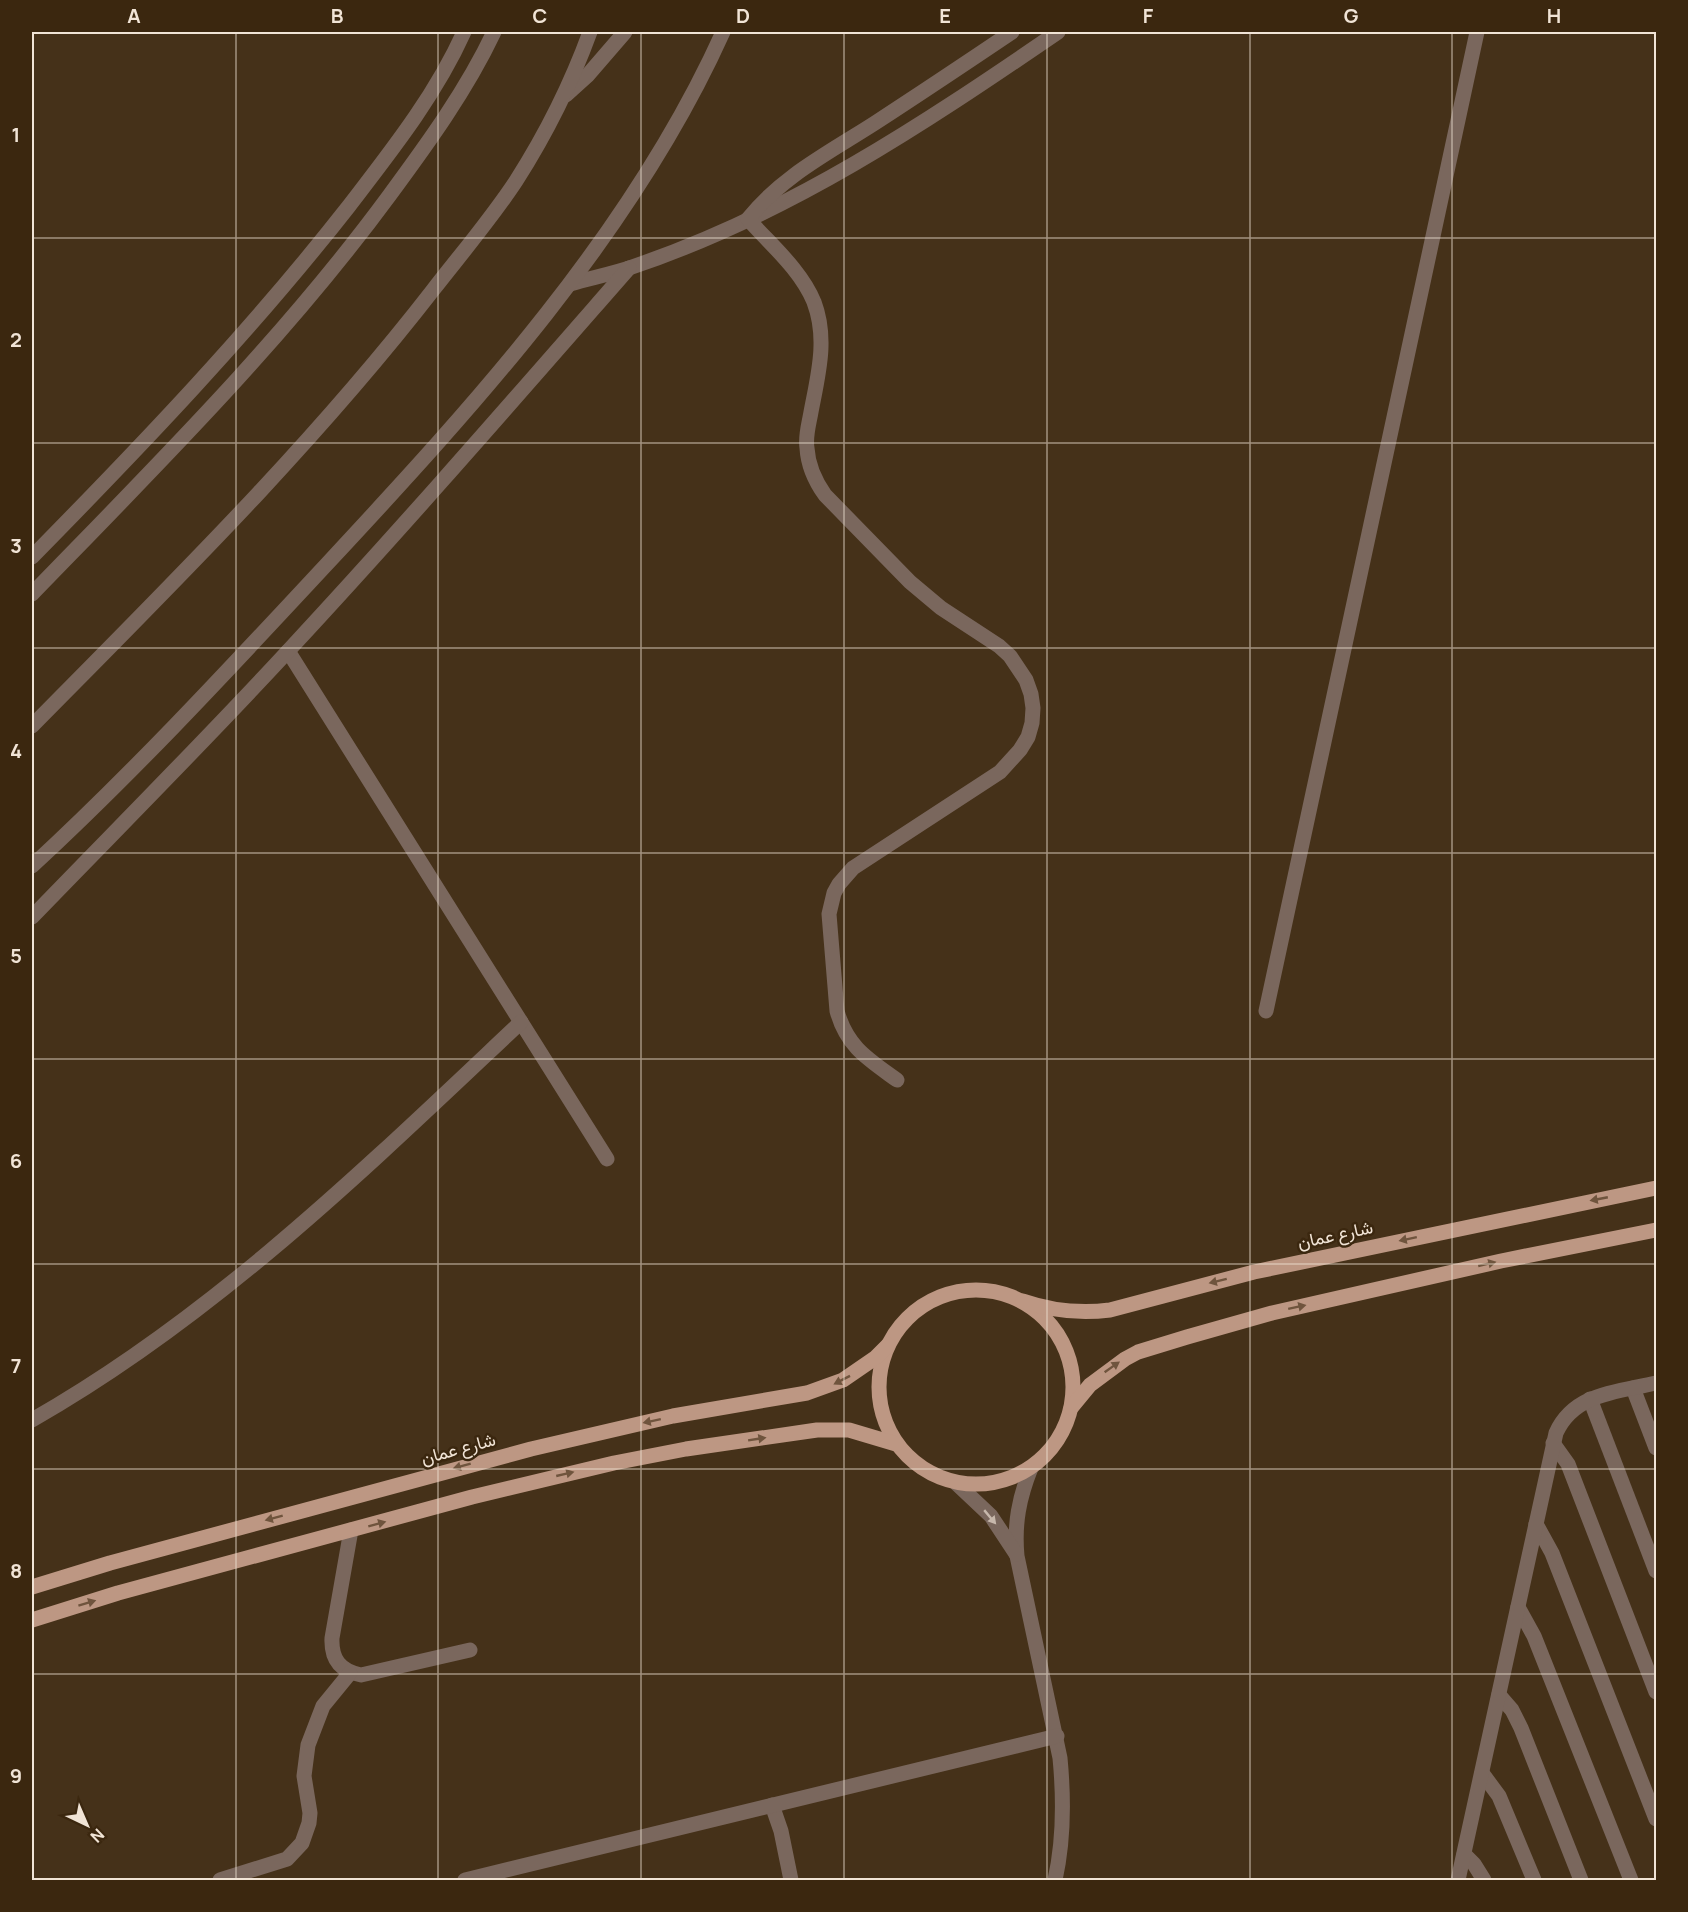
<svg xmlns="http://www.w3.org/2000/svg" width="1688" height="1912" viewBox="0 0 1688 1912" font-family="Manrope,Vazirmatn,sans-serif">
<style>
.lines{fill:none;stroke-linecap:round;stroke-linejoin:round}
.minor{stroke:#7a675d;stroke-width:15}
.major{stroke:#bd9783;stroke-width:15}
.oneway{fill:#6f543d}
.oneway2{fill:#c7b8ac}
.grid{fill:none;stroke:#f1e4d6;stroke-width:1.5;stroke-opacity:0.55}
.labels{text-anchor:middle;dominant-baseline:central;stroke-width:5;stroke-linejoin:round;paint-order:stroke}
.street-label{font-size:18px;fill:#f1e4d6;stroke:#3b270f}
.neatline{fill:none;stroke:#f1e4d6;stroke-width:2}
.grid-label{font-size:20px;text-anchor:middle;font-weight:bold;fill:#f1e4d6}
</style>
<rect width="100%" height="100%" fill="#453119"/>
<g class="lines">
<!-- minor -->
<g class="minor">
<path d="M 566,95 L 587,76 L 625,32"/>
<path d="M 570,284 C 590,278 612,274 632,267 C 789,214 922,125 1058,32"/>
<path d="M 32,557 C 143,444 251,331 349,206 C 392,150 435,96 464,32"/>
<path d="M 32,594 C 156,466 283,340 389,196 C 428,143 466,91 494,32"/>
<path d="M 288,651 L 607,1159"/>
<path d="M 32,726 C 171,585 312,446 433,290 C 461,254 491,219 516,181 C 546,134 571,84 590,32"/>
<path d="M 32,866 C 135,771 231,667 326,565 C 475,405 633,232 723,32"/>
<path d="M 32,917 C 118,828 205,741 289,650 C 405,525 517,396 629,268"/>
<path d="M 1266,1011 L 1477,32"/>
<path d="M 897,1080 C 868,1059 847,1047 837,1011 L 829,914 L 834,893 L 839,884 L 853,868 L 1000,772 L 1020,750 L 1028,737 L 1032,723 L 1033,708 L 1031,694 L 1026,680 L 1010,656 L 999,646 L 941,608 L 910,582 L 825,495 C 815,481 808,466 807,448 C 805,436 809,424 811,412 C 818,375 828,339 814,302 C 801,270 771,245 748,219 C 782,176 830,152 875,123 C 921,93 966,63 1012,32"/>
<path d="M 1633,1388 L 1656,1448"/>
<path d="M 1590,1399 L 1656,1571"/>
<path d="M 32,1420 C 215,1316 368,1166 521,1022"/>
<path d="M 1553,1443 L 1568,1464 L 1656,1692"/>
<path d="M 1031,1468 C 1019,1498 1014,1524 1017,1556 L 1060,1758 C 1064,1800 1064,1840 1055,1880"/>
<path d="M 956,1483 L 991,1516 L 1016,1554"/>
<path d="M 1536,1524 L 1552,1553 L 1656,1819"/>
<path d="M 351,1530 L 332,1638 C 331,1659 340,1671 361,1675 L 470,1650"/>
<path d="M 1518,1607 L 1534,1636 L 1631,1880"/>
<path d="M 1499,1695 L 1512,1710 L 1521,1728 L 1581,1880"/>
<path d="M 1482,1773 L 1499,1796 L 1534,1880"/>
<path d="M 772,1805 L 781,1831 L 791,1880"/>
<path d="M 1464,1854 L 1474,1864 L 1484,1880"/>
<path d="M 220,1880 L 287,1859 L 302,1843 L 309,1823 L 310,1813 L 304,1776 L 308,1745 L 323,1706 L 350,1673"/>
<path d="M 465,1880 L 1057,1736"/>
<path d="M 1458,1880 L 1556,1433 C 1574,1393 1617,1392 1656,1383"/>
</g>
<!-- major -->
<g class="major">
<circle cx="976" cy="1387" r="97"/>
<path d="M 1023,1301 C 1052,1311 1079,1314 1110,1310 L 1254,1272 L 1656,1188"/>
<path d="M 1071,1408 L 1090,1385 L 1125,1359 L 1138,1352 L 1187,1337 L 1272,1313 L 1501,1261 L 1656,1230"/>
<path d="M 32,1587 L 110,1563 L 531,1449 L 673,1416 L 807,1393 L 843,1380 L 875,1358 L 888,1345"/>
<path d="M 32,1620 L 118,1593 L 472,1497 L 614,1463 L 686,1449 L 817,1430 L 849,1430 L 896,1444"/>
</g>
</g>
<!-- one-way arrows -->
<defs><path id="oneway-solid" d="M-6-.8H1V-3.2L6.5 0L1 3.2V.8H-6Z" transform="scale(1.5)"/></defs>
<g class="oneway">
<use href="#oneway-solid" transform="translate(1599 1199) rotate(169)"/>
<use href="#oneway-solid" transform="translate(1408 1239) rotate(168)"/>
<use href="#oneway-solid" transform="translate(1487 1264) rotate(-13)"/>
<use href="#oneway-solid" transform="translate(1218 1281) rotate(166)"/>
<use href="#oneway-solid" transform="translate(1297 1307) rotate(-12)"/>
<use href="#oneway-solid" transform="translate(1112 1367) rotate(-35)"/>
<use href="#oneway-solid" transform="translate(842 1380) rotate(153)"/>
<use href="#oneway-solid" transform="translate(652 1421) rotate(168)"/>
<use href="#oneway-solid" transform="translate(757 1439) rotate(-9)"/>
<use href="#oneway-solid" transform="translate(462 1466) rotate(165)"/>
<use href="#oneway-solid" transform="translate(565 1474) rotate(-13)"/>
<use href="#oneway-solid" transform="translate(274 1518) rotate(165)"/>
<use href="#oneway-solid" transform="translate(377 1524) rotate(-15)"/>
<use href="#oneway-solid" transform="translate(87 1603) rotate(-17)"/>
</g>
<use class="oneway2" href="#oneway-solid" transform="translate(990 1517) rotate(50)"/>
<!-- grid -->
<path class="grid" d="M 236,32 L 236,1880M 438,32 L 438,1880M 641,32 L 641,1880M 844,32 L 844,1880M 1047,32 L 1047,1880M 1250,32 L 1250,1880M 1452,32 L 1452,1880M 32,238 L 1656,238M 32,443 L 1656,443M 32,648 L 1656,648M 32,853 L 1656,853M 32,1059 L 1656,1059M 32,1264 L 1656,1264M 32,1469 L 1656,1469M 32,1674 L 1656,1674"/>
<g class="labels">
<!-- street labels -->
<g class="street-label">
<text transform="translate(1335 1234) rotate(-12)">شارع عمان</text>
<text transform="translate(458 1448) rotate(-15)">شارع عمان</text>
</g>
</g>
<!-- border -->
<rect width="1688" height="1912" fill="none" stroke="#3b270f" stroke-width="66"/>
<!-- north arrow -->
<g transform="translate(87 1825) rotate(136)" stroke="#3b270f" stroke-width="4.5" paint-order="stroke">
<path d="M0-4.5L10 22L0 15L-10 22Z" fill="#f1e4d6"/>
<text y="-9" font-size="16" font-weight="bold" text-anchor="middle" fill="#f1e4d6">N</text>
</g>
<rect x="33" y="33" width="1622" height="1846" class="neatline"/>
<g class="grid-label">
<text x="134" y="23">A</text>
<text x="337" y="23">B</text>
<text x="540" y="23">C</text>
<text x="743" y="23">D</text>
<text x="945" y="23">E</text>
<text x="1148" y="23">F</text>
<text x="1351" y="23">G</text>
<text x="1554" y="23">H</text>
<text x="16" y="142">1</text>
<text x="16" y="347">2</text>
<text x="16" y="553">3</text>
<text x="16" y="758">4</text>
<text x="16" y="963">5</text>
<text x="16" y="1168">6</text>
<text x="16" y="1373">7</text>
<text x="16" y="1578">8</text>
<text x="16" y="1783">9</text>
</g>
</svg>
